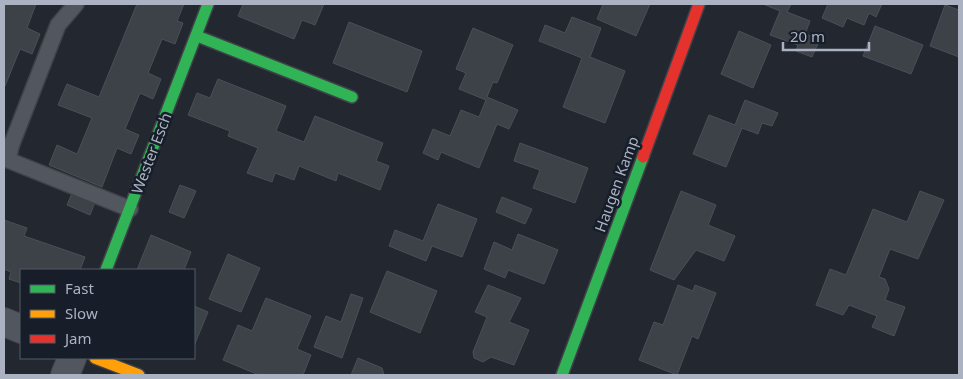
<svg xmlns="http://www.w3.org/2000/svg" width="963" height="379" viewBox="0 0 963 379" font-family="'Noto Sans',sans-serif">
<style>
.building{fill:#3d4148;stroke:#4a5058}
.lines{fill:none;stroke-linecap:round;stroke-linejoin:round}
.lane-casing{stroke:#3f4249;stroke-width:18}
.street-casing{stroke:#3f4249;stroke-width:30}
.fast-casing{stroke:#3f4249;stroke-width:14}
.slow-casing{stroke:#3f4249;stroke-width:14}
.jam-casing{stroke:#3f4249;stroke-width:14}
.lane{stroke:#52565e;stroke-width:15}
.street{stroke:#52565e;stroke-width:28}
.fast{stroke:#30b455;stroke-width:11}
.slow{stroke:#ff9f0a;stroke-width:11}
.jam{stroke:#e5322d;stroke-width:11}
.labels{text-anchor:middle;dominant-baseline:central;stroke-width:5;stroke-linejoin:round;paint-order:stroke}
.street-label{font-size:15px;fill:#abb3c3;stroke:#171e2a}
</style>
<rect width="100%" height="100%" fill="#232830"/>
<!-- building -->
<g class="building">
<path d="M 4,4 L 36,4 L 27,28 L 40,34 L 32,54 L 20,49 L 5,86 L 4,86 Z"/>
<path d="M 137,4 L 184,4 L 177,21 L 183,23 L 175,44 L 162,39 L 148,73 L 161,79 L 153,99 L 140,93 L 125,129 L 139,135 L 131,154 L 117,148 L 102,187 L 49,165 L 57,145 L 77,154 L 92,118 L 58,105 L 67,84 L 99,97 Z"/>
<path d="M 243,4 L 324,4 L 315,25 L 302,20 L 294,39 L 238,16 Z"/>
<path d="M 603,4 L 650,4 L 636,36 L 597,19 Z"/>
<path d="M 763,4 L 791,4 L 787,12 L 810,21 L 805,34 L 820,39 L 812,57 L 796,51 L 798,45 L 770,35 L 780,11 Z"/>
<path d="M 828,4 L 882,4 L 876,17 L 869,13 L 864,25 L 847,18 L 843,27 L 822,18 Z"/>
<path d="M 945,5 L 959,10 L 959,57 L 930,46 Z"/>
<path d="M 572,17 L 601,28 L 590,57 L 625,71 L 605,123 L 563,107 L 582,58 L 539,41 L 545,25 L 565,33 Z"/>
<path d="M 349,22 L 422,51 L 407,92 L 333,63 Z"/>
<path d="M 875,26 L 923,45 L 911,74 L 863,56 Z"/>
<path d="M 473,28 L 513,45 L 497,83 L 493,82 L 487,97 L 518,110 L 509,129 L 497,124 L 479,168 L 441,152 L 438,160 L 423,153 L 433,129 L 450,136 L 461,110 L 479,117 L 486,100 L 459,89 L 466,73 L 456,69 Z"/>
<path d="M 739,31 L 771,45 L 753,88 L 721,74 Z"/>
<path d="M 218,79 L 286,106 L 276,131 L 304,142 L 315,116 L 383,143 L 376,161 L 389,166 L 380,190 L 338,173 L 336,181 L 299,166 L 294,180 L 275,173 L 272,182 L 247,173 L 258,148 L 228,136 L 230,131 L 188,115 L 197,93 L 210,98 Z"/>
<path d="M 745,100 L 778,113 L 772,126 L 762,123 L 758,134 L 742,128 L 726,167 L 693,154 L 709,115 L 735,125 Z"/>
<path d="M 520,143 L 588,168 L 575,203 L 533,188 L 540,170 L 514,161 Z"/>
<path d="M 180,185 L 196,191 L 184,218 L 169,212 Z"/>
<path d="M 73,191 L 95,202 L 90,215 L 67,205 Z"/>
<path d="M 681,191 L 716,205 L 708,225 L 735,236 L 724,261 L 696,250 L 674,280 L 650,270 Z"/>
<path d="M 920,191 L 944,200 L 918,259 L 890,249 L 879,277 L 885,279 L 889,289 L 885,300 L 905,307 L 894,336 L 872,327 L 877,316 L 849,305 L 843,315 L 816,305 L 830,269 L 846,275 L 873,209 L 907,222 Z"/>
<path d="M 502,197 L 532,209 L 525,224 L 496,212 Z"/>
<path d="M 438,204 L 477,219 L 462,257 L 432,246 L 426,261 L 389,246 L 395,230 L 423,241 Z"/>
<path d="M 4,220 L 27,228 L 24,236 L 85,257 L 80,270 L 21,270 L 21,283 L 9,279 L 11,272 L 4,269 Z"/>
<path d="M 518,234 L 558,250 L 544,284 L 508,270 L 505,278 L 484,269 L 494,242 L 512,250 Z"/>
<path d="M 151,235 L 191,252 L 184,270 L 137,270 Z"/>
<path d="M 228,254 L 260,268 L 241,312 L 209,299 Z"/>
<path d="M 387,271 L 437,291 L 420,333 L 370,312 Z"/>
<path d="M 488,285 L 521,298 L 509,322 L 529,330 L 514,365 L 491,357 L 483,362 L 474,358 L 473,352 L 487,317 L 475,312 Z"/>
<path d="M 678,285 L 693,291 L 695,285 L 716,293 L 698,339 L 692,336 L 677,375 L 639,360 L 654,322 L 663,325 Z"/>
<path d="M 351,294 L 363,298 L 342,358 L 314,347 L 326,316 L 341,322 Z"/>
<path d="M 266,298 L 311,316 L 297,349 L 311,355 L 303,375 L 259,375 L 223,360 L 238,325 L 252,331 Z"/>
<path d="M 194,306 L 208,312 L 194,346 Z"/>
<path d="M 358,358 L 382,368 L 384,375 L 351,375 Z"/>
</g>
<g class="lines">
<!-- lane casing -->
<g class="lane-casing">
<g id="lane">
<path d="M 4,146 L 11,146 L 58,25 L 76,4"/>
<path d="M 11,146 L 8,160 L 130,209"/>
</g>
</g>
<!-- street casing -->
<g class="street-casing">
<g id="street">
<path d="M 4,322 L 21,329"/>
<path d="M 65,375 L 72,358"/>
</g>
</g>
<!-- fast casing -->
<g class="fast-casing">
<g id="fast">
<path d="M 197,36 L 352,97"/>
<path d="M 106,270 L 208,4"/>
<path d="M 562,375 L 643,157"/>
</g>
</g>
<!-- slow casing -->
<g class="slow-casing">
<path id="slow" d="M 95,358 L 139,375"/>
</g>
<!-- jam casing -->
<g class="jam-casing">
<path id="jam" d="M 643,157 L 699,4"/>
</g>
<!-- lane -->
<use href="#lane" class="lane"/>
<!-- street -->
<use href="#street" class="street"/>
<!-- fast -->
<use href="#fast" class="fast"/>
<!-- slow -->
<use href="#slow" class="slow"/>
<!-- jam -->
<use href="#jam" class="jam"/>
</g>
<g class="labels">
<!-- street labels -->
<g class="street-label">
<text transform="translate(151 153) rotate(-69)">Wester Esch</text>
<text transform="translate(616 184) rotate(-70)">Haugen Kamp</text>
</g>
</g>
<!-- border -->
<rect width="963" height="379" fill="none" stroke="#abb3c3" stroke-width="10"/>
<!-- legend -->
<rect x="20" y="269" width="175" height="90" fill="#171e2a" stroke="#525a67"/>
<rect x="30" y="285" width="25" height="8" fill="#30b455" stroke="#525a67"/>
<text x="65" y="294" font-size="15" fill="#abb3c3">Fast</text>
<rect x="30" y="310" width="25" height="8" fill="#ff9f0a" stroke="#525a67"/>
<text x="65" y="319" font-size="15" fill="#abb3c3">Slow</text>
<rect x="30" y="335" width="25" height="8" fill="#e5322d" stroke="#525a67"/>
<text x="65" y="344" font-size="15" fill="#abb3c3">Jam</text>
<!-- scale -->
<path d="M783 42v8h86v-8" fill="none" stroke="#abb3c3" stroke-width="2.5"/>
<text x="790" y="42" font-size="15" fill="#abb3c3" stroke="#171e2a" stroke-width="4" paint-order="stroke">20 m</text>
</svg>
